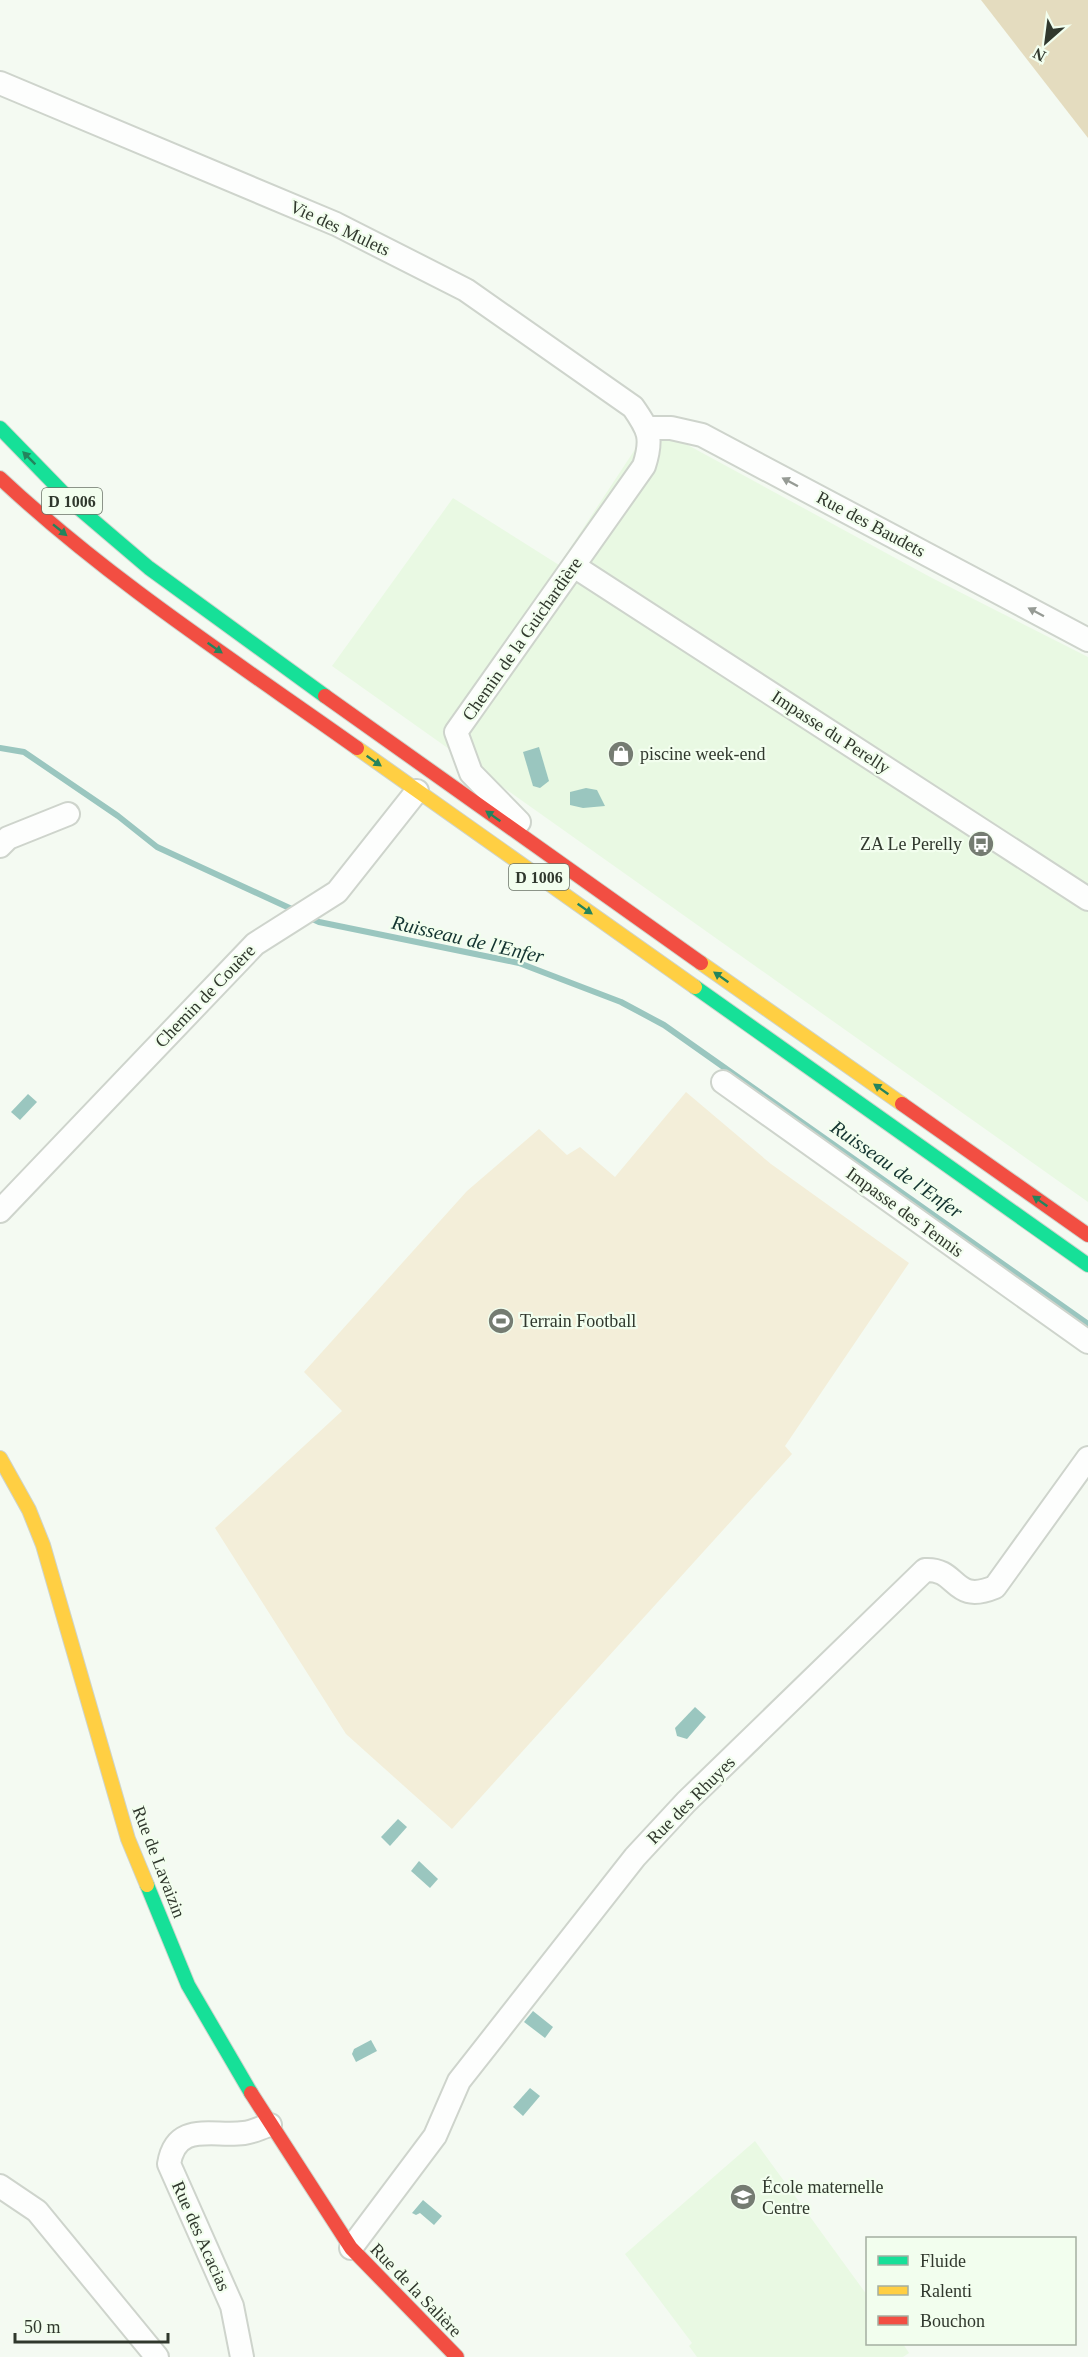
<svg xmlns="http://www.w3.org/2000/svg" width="1088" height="2357" viewBox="0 0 1088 2357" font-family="'Times New Roman',serif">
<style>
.built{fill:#e9f9e3}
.green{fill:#f3eed9}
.forest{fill:#e4dcbf}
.water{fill:#9ac6bf}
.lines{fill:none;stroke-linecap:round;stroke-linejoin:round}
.stream{stroke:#9ac6bf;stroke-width:6}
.street-casing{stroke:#ced4cc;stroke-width:26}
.fast-casing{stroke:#ced4cc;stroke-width:16}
.slow-casing{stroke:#ced4cc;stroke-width:16}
.jam-casing{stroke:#ced4cc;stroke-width:16}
.street{stroke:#fdfefd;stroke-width:22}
.fast{stroke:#16e098;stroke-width:14}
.slow{stroke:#ffcf43;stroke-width:14}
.jam{stroke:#f24e42;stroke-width:14}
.oneway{fill:#24845d}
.oneway2{fill:#969b95}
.labels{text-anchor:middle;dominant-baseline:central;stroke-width:4.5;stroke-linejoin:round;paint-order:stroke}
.shield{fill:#f2feee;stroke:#6a7367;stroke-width:1.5}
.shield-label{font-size:16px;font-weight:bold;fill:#30382d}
.street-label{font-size:18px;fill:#30382d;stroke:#f2feee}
.poi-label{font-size:18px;fill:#30382d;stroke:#f2feee;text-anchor:start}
.water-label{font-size:20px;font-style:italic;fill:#133330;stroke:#f2feee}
</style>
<rect width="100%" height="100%" fill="#f4faf2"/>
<!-- built -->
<g class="built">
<path d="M 651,425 L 932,578 L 1088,657 L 1088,1202 L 332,666 L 453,498 L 559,565 Z"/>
<path d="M 755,2141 L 867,2295 L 868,2344 L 903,2344 L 909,2353 L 903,2357 L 697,2357 L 689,2346 L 692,2343 L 625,2254 Z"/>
</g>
<!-- green -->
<path class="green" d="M 686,1092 L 771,1164 L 909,1263 L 785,1446 L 792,1454 L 452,1829 L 346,1734 L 215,1528 L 342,1411 L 304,1372 L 467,1191 L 539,1129 L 567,1155 L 580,1147 L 615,1177 Z"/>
<!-- forest -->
<path class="forest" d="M 981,0 L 1088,0 L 1088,138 Z"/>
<!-- water -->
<g class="water">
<path d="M 539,747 L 549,781 L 540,788 L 533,786 L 523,752 Z"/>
<path d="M 586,788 L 597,790 L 605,806 L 583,808 L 570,805 L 570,792 Z"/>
<path d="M 28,1094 L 37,1102 L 20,1120 L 11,1112 Z"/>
<path d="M 695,1707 L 706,1717 L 687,1739 L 677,1736 L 675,1728 Z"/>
<path d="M 398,1819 L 407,1827 L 390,1846 L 381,1837 Z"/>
<path d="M 419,1861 L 438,1879 L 430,1888 L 411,1871 Z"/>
<path d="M 533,2011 L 553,2027 L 545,2038 L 524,2022 Z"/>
<path d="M 371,2040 L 377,2051 L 356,2062 L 352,2054 L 354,2049 Z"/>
<path d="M 530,2088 L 540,2096 L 523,2116 L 513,2107 Z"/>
<path d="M 423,2200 L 442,2216 L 434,2225 L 420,2213 L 416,2215 L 412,2213 Z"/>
</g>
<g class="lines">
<!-- stream -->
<g class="stream">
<path d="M 0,748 L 24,752 L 118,816 L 157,847 L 296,911"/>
<path d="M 308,917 L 319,922 L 519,963 L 621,1002 L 664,1025 L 1088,1324"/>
</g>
<!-- street casing -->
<g class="street-casing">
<g id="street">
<path d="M 0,83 L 336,224 L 466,290 L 633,407 C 649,430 653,438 644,466 L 456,732 L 471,773 L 519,822"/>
<path d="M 648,428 L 671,428 L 702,435 L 1088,640"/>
<path d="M 574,566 L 1088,899"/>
<path d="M 0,846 L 8,838 L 68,814"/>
<path d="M 723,1082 L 1088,1342"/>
<path d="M 0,1211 L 255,944 L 337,892 L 417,791"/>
<path d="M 0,2186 L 37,2211 L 157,2357"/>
<path d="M 351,2248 L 435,2136 L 459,2081 L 635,1857 L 686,1802 L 925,1570 C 959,1568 952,1605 995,1587 L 1088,1458"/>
<path d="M 242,2357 L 232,2306 L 169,2164 C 176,2121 212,2137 244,2133 C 253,2132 262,2127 270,2125"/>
</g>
</g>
<!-- fast casing -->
<g class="fast-casing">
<g id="fast">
<path d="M 0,428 L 75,505 L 149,568 L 325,696"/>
<path d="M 695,987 L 1088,1265"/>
<path d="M 147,1885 L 188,1985 L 251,2093"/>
</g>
</g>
<!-- slow casing -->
<g class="slow-casing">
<g id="slow">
<path d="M 357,748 L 695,987"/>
<path d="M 701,963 L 902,1104"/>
<path d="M 0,1458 L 29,1510 L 43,1545 L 128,1839 L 147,1885"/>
</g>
</g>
<!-- jam casing -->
<g class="jam-casing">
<g id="jam">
<path d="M 0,478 C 109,580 236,662 357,748"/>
<path d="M 325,696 L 701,963"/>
<path d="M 902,1104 L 1088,1235"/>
<path d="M 251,2093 L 351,2248 L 457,2357"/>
</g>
</g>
<!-- street -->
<use href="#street" class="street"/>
<!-- fast -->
<use href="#fast" class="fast"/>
<!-- slow -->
<use href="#slow" class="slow"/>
<!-- jam -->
<use href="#jam" class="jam"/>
</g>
<!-- one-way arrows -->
<defs><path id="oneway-solid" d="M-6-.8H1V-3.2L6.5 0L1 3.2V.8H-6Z" transform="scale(1.5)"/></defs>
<g class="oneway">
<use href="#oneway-solid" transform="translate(29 458) rotate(-135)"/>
<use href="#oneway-solid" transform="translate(60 530) rotate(39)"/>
<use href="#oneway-solid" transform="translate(215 648) rotate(35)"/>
<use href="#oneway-solid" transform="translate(374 761) rotate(35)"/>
<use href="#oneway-solid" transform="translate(493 816) rotate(-145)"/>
<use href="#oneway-solid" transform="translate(585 909) rotate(35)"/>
<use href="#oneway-solid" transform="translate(721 977) rotate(-145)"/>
<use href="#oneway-solid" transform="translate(881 1089) rotate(-145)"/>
<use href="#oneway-solid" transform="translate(1040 1201) rotate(-145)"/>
</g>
<g class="oneway2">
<use href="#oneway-solid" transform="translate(790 482) rotate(-152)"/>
<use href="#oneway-solid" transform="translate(1036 612) rotate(-152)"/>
</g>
<!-- icons -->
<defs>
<g id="shop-disc" transform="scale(1.35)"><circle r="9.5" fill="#757c72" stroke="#f2feee"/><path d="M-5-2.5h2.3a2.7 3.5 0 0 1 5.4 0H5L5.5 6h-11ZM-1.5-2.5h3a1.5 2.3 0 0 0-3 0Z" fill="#fff"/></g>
<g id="bus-disc" transform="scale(1.35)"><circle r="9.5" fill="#757c72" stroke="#f2feee"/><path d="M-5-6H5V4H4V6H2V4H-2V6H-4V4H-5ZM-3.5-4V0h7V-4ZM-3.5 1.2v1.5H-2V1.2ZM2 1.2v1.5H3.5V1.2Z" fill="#fff"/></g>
<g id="stadium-disc" transform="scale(1.35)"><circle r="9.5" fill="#757c72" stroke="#f2feee"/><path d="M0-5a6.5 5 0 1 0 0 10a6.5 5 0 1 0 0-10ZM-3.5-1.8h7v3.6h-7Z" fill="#fff"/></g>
<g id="school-disc" transform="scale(1.35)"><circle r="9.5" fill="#757c72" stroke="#f2feee"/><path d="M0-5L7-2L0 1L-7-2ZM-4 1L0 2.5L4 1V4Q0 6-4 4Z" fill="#fff"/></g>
</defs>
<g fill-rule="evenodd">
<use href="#shop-disc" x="621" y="754"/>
<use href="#bus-disc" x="981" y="844"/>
<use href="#stadium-disc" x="501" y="1321"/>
<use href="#school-disc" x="743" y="2197"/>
</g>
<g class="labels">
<!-- shield labels -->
<g class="shield">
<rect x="42" y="488" width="60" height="26" rx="4.5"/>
<rect x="509" y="864" width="60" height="26" rx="4.5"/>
</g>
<g class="shield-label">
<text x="72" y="501">D 1006</text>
<text x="539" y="877">D 1006</text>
</g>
<!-- street labels -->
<g class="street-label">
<text transform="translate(340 228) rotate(25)">Vie des Mulets</text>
<text transform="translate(871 524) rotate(28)">Rue des Baudets</text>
<text transform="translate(522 639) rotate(-55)">Chemin de la Guichardière</text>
<text transform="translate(831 732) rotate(33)">Impasse du Perelly</text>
<text transform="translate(205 996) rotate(-46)">Chemin de Couère</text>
<text transform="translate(905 1212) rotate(36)">Impasse des Tennis</text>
<text transform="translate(691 1800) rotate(-45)">Rue des Rhuyes</text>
<text transform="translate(159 1862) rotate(69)">Rue de Lavaizin</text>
<text transform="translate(201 2236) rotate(66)">Rue des Acacias</text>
<text transform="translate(416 2290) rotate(46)">Rue de la Salière</text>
</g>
<!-- poi labels -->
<g class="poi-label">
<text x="640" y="754">piscine week-end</text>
<text x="962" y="844" text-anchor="end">ZA Le Perelly</text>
<text x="520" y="1321">Terrain Football</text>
<text x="762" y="2187">École maternelle<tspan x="762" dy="21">Centre</tspan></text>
</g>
<!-- water labels -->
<g class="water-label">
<text transform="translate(468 939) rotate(13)">Ruisseau de l'Enfer</text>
<text transform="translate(897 1169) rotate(35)">Ruisseau de l'Enfer</text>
</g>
</g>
<!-- legend -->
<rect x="866" y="2237" width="210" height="108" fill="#f2feee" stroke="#a4afa1" stroke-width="1.5"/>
<rect x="878" y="2256" width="30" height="9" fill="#16e098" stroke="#a4afa1" stroke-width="1.5"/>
<text x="920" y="2267" font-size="18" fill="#30382d">Fluide</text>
<rect x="878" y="2286" width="30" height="9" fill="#ffcf43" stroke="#a4afa1" stroke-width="1.5"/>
<text x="920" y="2297" font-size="18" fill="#30382d">Ralenti</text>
<rect x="878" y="2316" width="30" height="9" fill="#f24e42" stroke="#a4afa1" stroke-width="1.5"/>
<text x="920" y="2327" font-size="18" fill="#30382d">Bouchon</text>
<!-- north arrow -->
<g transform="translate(1046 42) rotate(208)" stroke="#f2feee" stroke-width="4.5" paint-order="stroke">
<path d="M0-4.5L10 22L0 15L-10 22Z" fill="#30382d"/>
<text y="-9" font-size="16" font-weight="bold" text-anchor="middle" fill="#30382d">N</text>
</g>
<!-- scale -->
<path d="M15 2333v9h153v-9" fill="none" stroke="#30382d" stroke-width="3"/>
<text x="24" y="2333" font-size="18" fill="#30382d" stroke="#f2feee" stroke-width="4.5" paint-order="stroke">50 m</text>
</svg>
